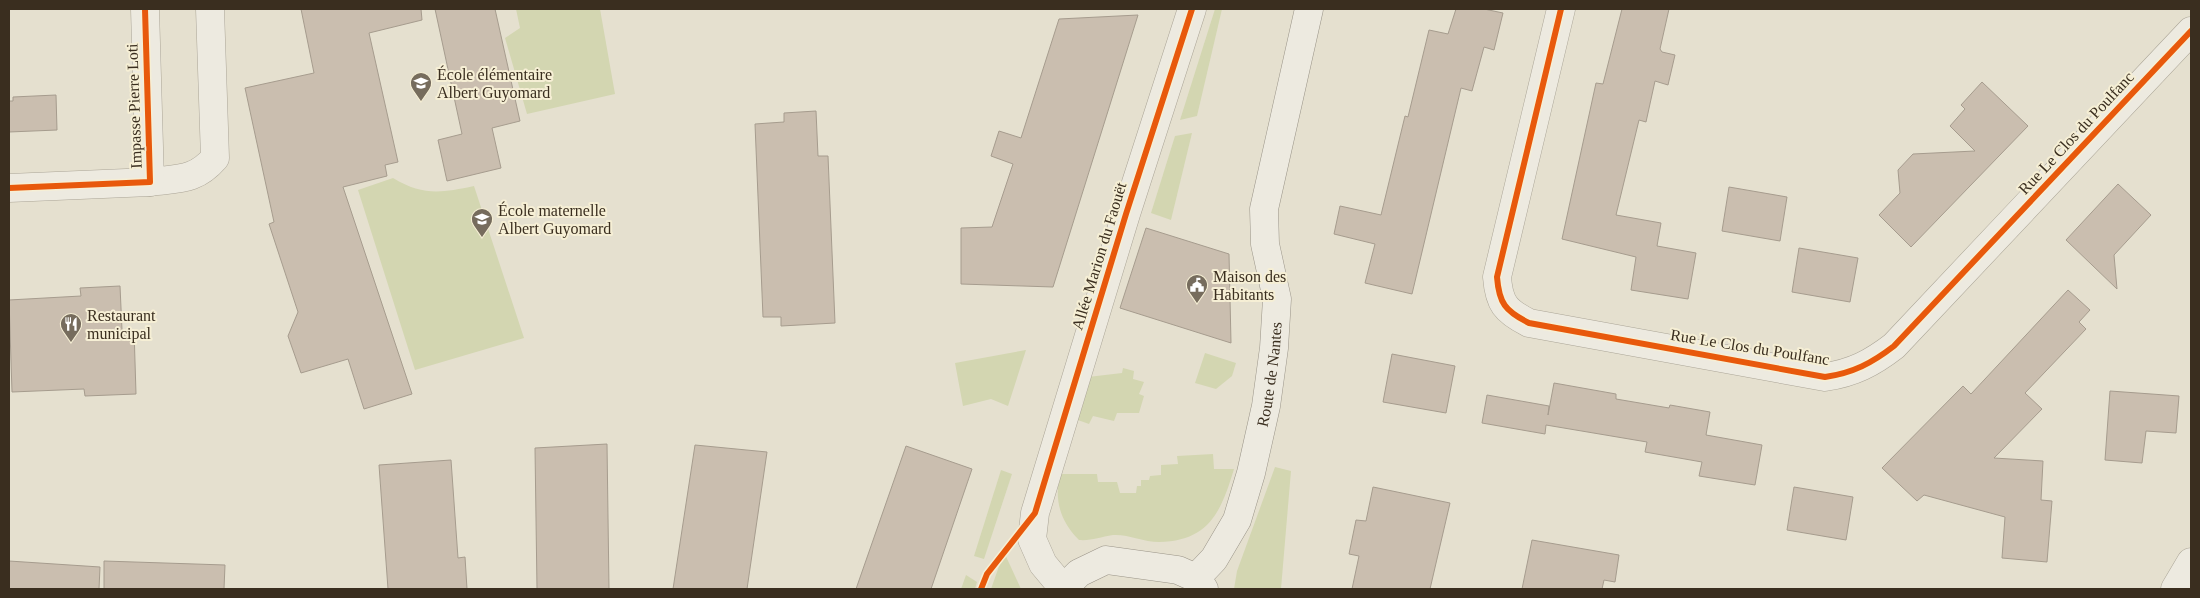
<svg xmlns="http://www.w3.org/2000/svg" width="2200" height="598" viewBox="0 0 2200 598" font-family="Georgia,serif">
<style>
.green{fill:#d3d6b1}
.building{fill:#cabeaf;stroke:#a69c8e}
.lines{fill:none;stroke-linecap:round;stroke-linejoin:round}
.street-casing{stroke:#aba597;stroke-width:29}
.secondary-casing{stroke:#9a9488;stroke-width:29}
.street{stroke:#edeae0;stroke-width:28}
.secondary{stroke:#edeae0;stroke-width:28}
.cycleway-casing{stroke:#f6efd5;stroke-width:9}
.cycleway{stroke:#e8590c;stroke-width:6}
.labels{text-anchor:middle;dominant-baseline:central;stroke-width:4;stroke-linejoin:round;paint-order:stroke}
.poi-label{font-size:16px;fill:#3a2e1f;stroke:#f6efd5;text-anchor:start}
.street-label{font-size:16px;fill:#3a2e1f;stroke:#f6efd5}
</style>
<rect width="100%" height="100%" fill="#e5e0cf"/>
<!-- green -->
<g class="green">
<path d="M 516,9 L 600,9 L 615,94 L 527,114 L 505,38 L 520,28 Z"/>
<path d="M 1215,9 L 1222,9 L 1197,116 L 1180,120 Z"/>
<path d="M 1192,133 L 1171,220 L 1151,213 L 1175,136 Z"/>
<path d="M 393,178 C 423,196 441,193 474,186 L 524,338 L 415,370 L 358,190 Z"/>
<path d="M 1026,350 L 1008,406 L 991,399 L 963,406 L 955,363 Z"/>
<path d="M 1205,353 L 1236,363 L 1232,376 L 1216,389 L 1195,383 Z"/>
<path d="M 1123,368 L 1134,371 L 1133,379 L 1144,382 L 1139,394 L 1144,396 L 1139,413 L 1117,413 L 1114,421 L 1093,416 L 1089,424 L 1075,419 L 1088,377 L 1122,373 Z"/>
<path d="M 1213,454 L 1214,469 L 1234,469 C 1221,512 1209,541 1159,542 C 1143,542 1128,534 1113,535 C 1100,537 1091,541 1079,540 C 1060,521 1054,500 1060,474 L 1097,474 L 1098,482 L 1117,482 L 1120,493 L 1136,493 L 1137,486 L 1141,486 L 1141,480 L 1149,480 L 1150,476 L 1161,475 L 1161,465 L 1178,464 L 1177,456 Z"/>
<path d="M 1275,467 L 1291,471 L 1281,589 L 1234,589 L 1237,571 Z"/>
<path d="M 1001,470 L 1012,474 L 984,559 L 974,556 Z"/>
<path d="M 1004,552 L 1021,589 L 991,589 Z"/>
<path d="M 966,575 L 977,582 L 975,589 L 961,589 Z"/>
</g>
<!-- building -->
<g class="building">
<path d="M 301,9 L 421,9 L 422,20 L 369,33 L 398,162 L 385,165 L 387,176 L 343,187 L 412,394 L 364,409 L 348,359 L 301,373 L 288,336 L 298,312 L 269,224 L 274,222 L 245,88 L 314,73 Z"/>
<path d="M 435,9 L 495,9 L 520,121 L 492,128 L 501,168 L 447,181 L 438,140 L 462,134 Z"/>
<path d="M 1456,9 L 1484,9 L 1503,13 L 1494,50 L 1484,47 L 1472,91 L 1461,88 L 1412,294 L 1365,283 L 1375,244 L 1334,234 L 1340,206 L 1381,215 L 1405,116 L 1408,117 L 1429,30 L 1448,34 Z"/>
<path d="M 1622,9 L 1669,9 L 1660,49 L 1662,52 L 1675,55 L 1668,85 L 1655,81 L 1646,122 L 1639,120 L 1616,215 L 1661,223 L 1657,246 L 1696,253 L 1688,299 L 1631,290 L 1636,257 L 1562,239 L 1596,83 L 1603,84 Z"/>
<path d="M 1138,15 L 1053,287 L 961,284 L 961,228 L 992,227 L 1013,164 L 991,156 L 999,131 L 1021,138 L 1059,19 Z"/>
<path d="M 1982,82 L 2028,126 L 1911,247 L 1879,215 L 1900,193 L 1898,170 L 1913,154 L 1975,151 L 1950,126 L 1965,109 L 1961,105 Z"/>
<path d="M 56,95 L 57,130 L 9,132 L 9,101 L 13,101 L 13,97 Z"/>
<path d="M 816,111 L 818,156 L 828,156 L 835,323 L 781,326 L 781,317 L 763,317 L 755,124 L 784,122 L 784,113 Z"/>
<path d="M 2118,184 L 2151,215 L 2114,255 L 2117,289 L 2066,240 Z"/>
<path d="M 1729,187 L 1787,197 L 1780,241 L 1722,231 Z"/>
<path d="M 1146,228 L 1229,254 L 1231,343 L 1120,308 Z"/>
<path d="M 1799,248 L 1858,258 L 1850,302 L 1792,292 Z"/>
<path d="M 120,286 L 122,330 L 134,330 L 136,394 L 85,396 L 84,389 L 12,392 L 9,300 L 81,296 L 80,288 Z"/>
<path d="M 2068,290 L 2090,310 L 2079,322 L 2086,329 L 2025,393 L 2042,409 L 1994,458 L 2043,461 L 2041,500 L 2052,501 L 2047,562 L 2002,558 L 2005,517 L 1924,495 L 1917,501 L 1882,468 L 1963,386 L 1971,394 Z"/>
<path d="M 1392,354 L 1455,366 L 1446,413 L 1383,402 Z"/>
<path d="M 1554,383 L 1616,394 L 1616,399 L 1669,408 L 1670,405 L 1710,412 L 1706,435 L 1762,445 L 1755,485 L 1699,476 L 1702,462 L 1645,452 L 1647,442 L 1546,425 L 1545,434 L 1482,423 L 1487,395 L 1549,406 L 1548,415 Z"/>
<path d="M 2110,391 L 2179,396 L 2176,433 L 2146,431 L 2142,463 L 2105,460 Z"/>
<path d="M 607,444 L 609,589 L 537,589 L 535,448 Z"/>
<path d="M 695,445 L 767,452 L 747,589 L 673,589 Z"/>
<path d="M 906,446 L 972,469 L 931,589 L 856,589 Z"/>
<path d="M 451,460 L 458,558 L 465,557 L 467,589 L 388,589 L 379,465 Z"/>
<path d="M 1373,487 L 1450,503 L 1430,589 L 1352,589 L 1359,556 L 1349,554 L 1356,520 L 1366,521 Z"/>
<path d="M 1794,487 L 1853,497 L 1846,540 L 1787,530 Z"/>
<path d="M 1532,540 L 1619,555 L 1615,582 L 1604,580 L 1602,589 L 1522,589 Z"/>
<path d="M 9,561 L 100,567 L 99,589 L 9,589 Z"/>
<path d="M 104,561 L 225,565 L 224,589 L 104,589 Z"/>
</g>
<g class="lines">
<!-- street casing -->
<g class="street-casing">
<g id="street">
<path d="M 1561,9 L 1497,277 C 1499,303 1505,311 1529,323 L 1825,377 C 1853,373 1872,363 1894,346 L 2191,31"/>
<path d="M 150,182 C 179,178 195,181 215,158 L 210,9"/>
<path d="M 9,188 L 150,182 L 145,9"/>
<path d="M 1063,588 L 1043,564 L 1032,539 L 1035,513 L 1126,214 L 1192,9"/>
<path d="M 2175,589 L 2191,562"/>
</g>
</g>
<!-- secondary casing -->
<g class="secondary-casing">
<g id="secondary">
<path id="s1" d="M 1196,578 L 1214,559 L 1237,520 L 1251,473 L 1266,406 L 1274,348 L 1277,299 L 1265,244 L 1264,209 L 1309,9"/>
<path d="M 1063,589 L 1079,573 L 1106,560 L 1178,570 L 1196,578 L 1204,589"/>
</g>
</g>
<!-- street -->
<use href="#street" class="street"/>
<!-- secondary -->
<use href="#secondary" class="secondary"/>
<!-- cycleway casing -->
<g class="cycleway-casing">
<g id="cycleway">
<path d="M 1561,9 L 1497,277 C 1499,303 1505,311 1529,323 L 1825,377 C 1853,373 1872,363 1894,346 L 2191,31"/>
<path d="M 9,188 L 150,182 L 145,9"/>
<path d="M 981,589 L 987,574 L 1035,513 L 1126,214 L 1192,9"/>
</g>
</g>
<!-- cycleway -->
<use href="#cycleway" class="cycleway"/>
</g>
<!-- icons -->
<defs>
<g id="school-pin" transform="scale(1.125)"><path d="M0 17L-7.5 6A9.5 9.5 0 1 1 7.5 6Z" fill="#766c5d" stroke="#f6efd5"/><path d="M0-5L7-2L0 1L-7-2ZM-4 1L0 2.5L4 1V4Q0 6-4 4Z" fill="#fff"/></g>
<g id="civic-pin" transform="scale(1.125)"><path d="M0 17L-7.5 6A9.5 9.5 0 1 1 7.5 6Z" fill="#766c5d" stroke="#f6efd5"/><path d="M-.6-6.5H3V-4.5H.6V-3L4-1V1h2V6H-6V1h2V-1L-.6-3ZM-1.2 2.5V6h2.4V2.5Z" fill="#fff"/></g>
<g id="restaurant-pin" transform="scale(1.125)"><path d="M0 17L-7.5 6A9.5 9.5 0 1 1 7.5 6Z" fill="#766c5d" stroke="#f6efd5"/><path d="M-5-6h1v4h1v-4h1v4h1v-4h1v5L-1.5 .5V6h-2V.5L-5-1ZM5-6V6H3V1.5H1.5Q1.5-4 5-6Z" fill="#fff"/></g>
</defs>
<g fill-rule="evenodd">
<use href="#school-pin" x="421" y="83"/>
<use href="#school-pin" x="482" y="219"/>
<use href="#civic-pin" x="1197" y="285"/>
<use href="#restaurant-pin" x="71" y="324"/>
</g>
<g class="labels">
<!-- poi labels -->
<g class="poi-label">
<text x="437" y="74">École élémentaire<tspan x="437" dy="18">Albert Guyomard</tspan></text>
<text x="498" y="210">École maternelle<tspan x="498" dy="18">Albert Guyomard</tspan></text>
<text x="1213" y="276">Maison des<tspan x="1213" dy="18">Habitants</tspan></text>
<text x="87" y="315">Restaurant<tspan x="87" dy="18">municipal</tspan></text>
</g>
<!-- street labels -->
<g class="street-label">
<text transform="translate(134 106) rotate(-92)">Impasse Pierre Loti</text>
<text transform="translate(2076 133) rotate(-47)">Rue Le Clos du Poulfanc</text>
<text transform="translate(1099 256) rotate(-73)">Allée Marion du Faouët</text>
<text transform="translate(1750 347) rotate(9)">Rue Le Clos du Poulfanc</text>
<text stroke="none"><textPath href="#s1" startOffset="221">Route de Nantes</textPath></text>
</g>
</g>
<!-- border -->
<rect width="2200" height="598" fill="none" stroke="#3a2e1f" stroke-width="20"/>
</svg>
